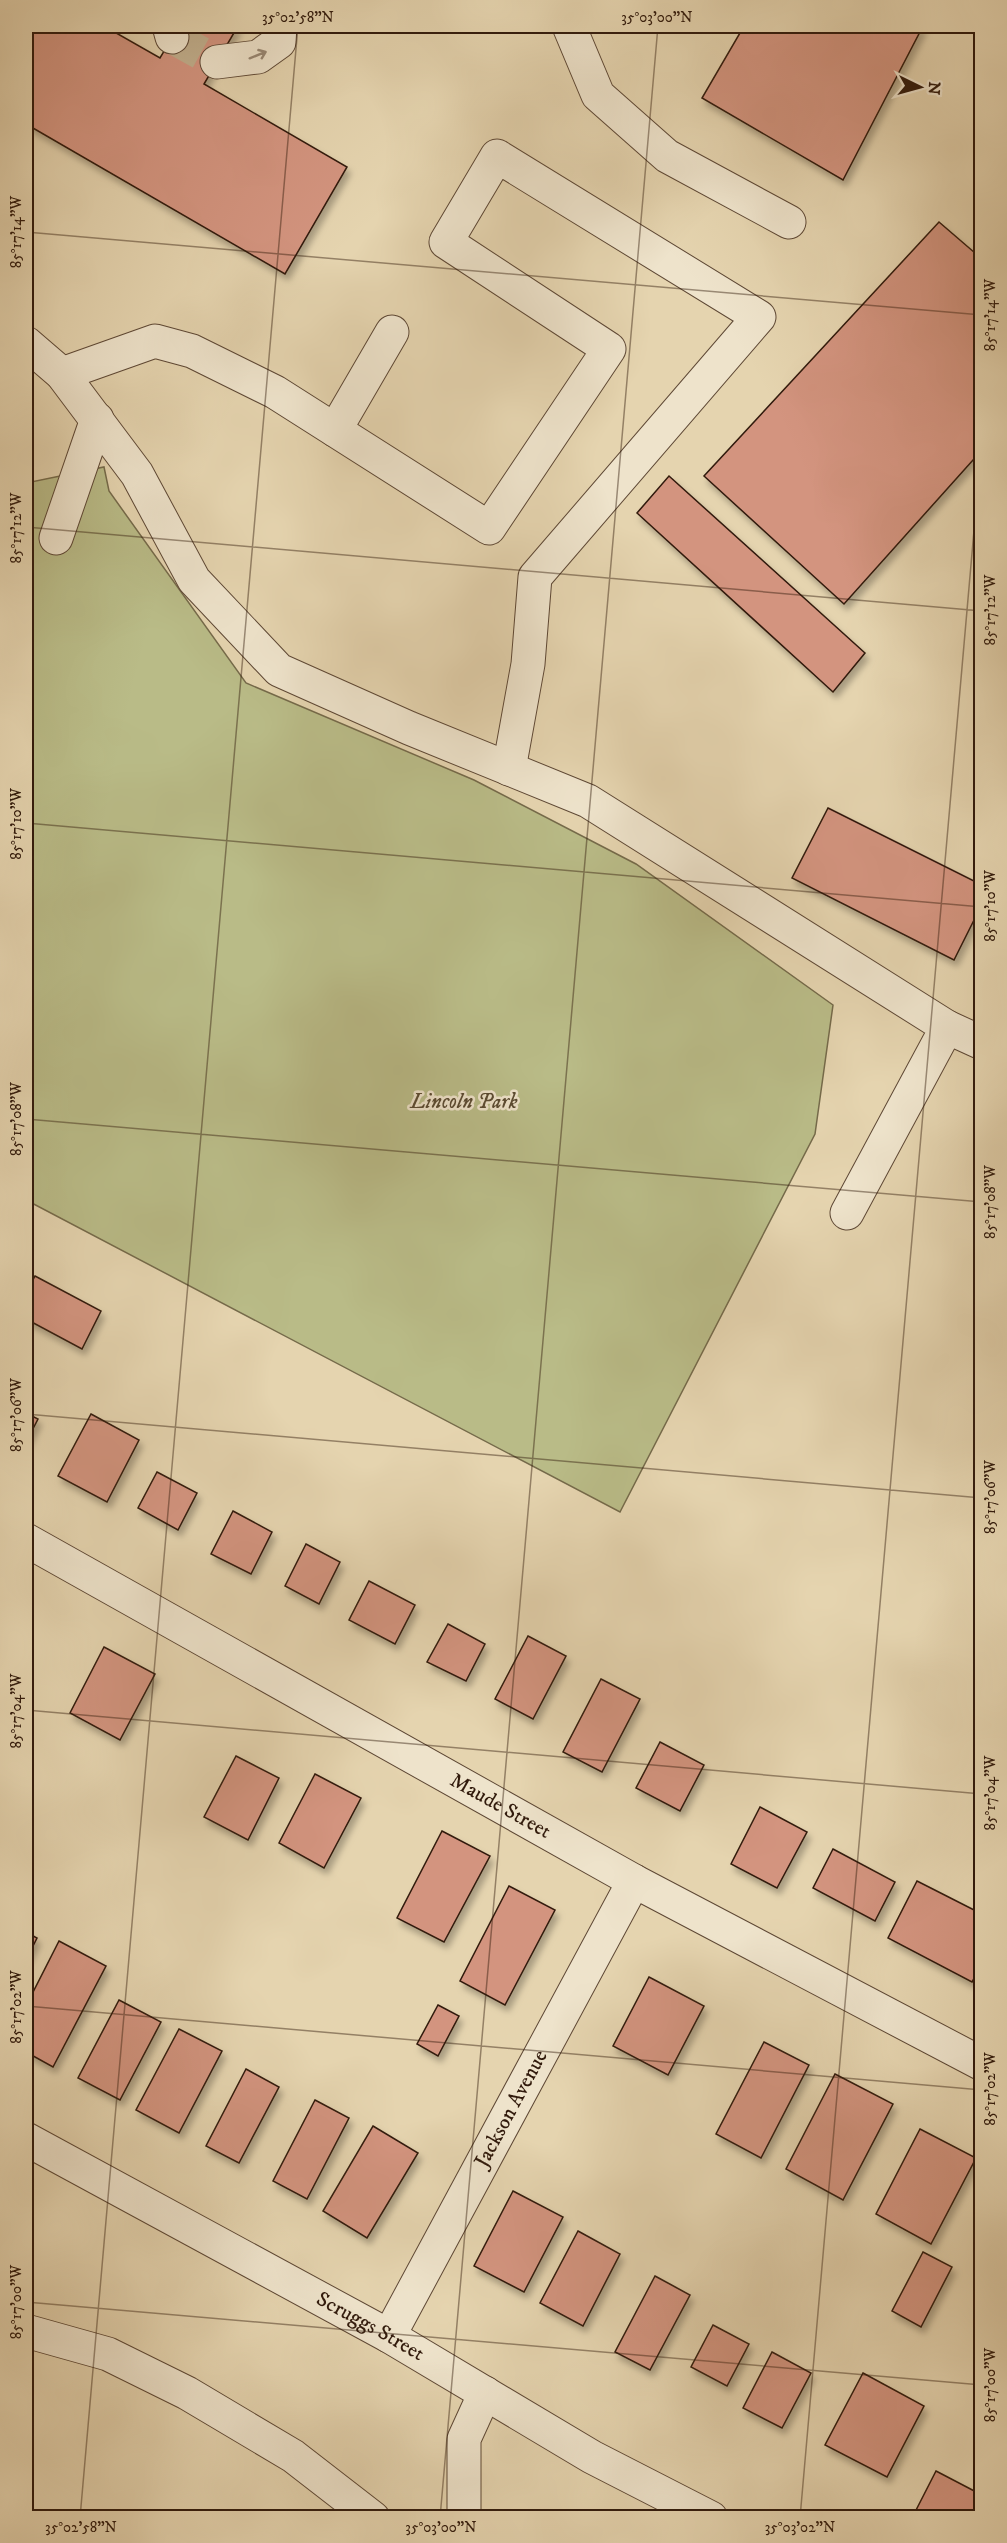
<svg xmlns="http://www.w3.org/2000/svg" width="1007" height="2543" viewBox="0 0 1007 2543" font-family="'IM FELL DW Pica',serif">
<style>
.green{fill:#b9bb87;stroke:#756a4a;stroke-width:1.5}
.building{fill:#d3947f;stroke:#311a0c;stroke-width:1.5;filter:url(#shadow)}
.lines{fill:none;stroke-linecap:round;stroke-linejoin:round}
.minor-tunnel{stroke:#c1af8e;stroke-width:33;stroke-dasharray:33 16;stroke-linecap:butt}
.minor-casing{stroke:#5e4835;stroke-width:35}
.minor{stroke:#eee3cb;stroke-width:33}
.oneway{stroke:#998975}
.ticks{fill:none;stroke:#311a0c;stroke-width:1.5;stroke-opacity:0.45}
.labels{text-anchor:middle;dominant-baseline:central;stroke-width:5;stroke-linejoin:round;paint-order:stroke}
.park-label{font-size:21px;font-style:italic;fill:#5a4a31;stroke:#eee3cb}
.street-label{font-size:21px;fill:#311a0c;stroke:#eee3cb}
.neatline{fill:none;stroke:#311a0c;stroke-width:2}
.ticks-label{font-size:15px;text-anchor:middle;fill:#311a0c}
</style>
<defs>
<filter id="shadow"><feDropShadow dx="3.5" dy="6" stdDeviation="3" flood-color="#0004"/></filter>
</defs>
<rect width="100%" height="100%" fill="#e5d4af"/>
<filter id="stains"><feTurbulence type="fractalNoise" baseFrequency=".00333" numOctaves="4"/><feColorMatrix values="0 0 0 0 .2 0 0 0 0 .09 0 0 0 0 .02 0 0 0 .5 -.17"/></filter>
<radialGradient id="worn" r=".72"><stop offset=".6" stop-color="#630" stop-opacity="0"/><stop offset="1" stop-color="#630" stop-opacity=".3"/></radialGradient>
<!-- green -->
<path class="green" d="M 104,467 L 109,491 L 246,683 L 474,780 L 636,864 L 833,1005 L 815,1134 L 620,1512 L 26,1200 L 26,483 Z"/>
<!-- building -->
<g class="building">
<path d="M 26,26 L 104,26 L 160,58 L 179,26 L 238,26 L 204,84 L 347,167 L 285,274 L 26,124 Z"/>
<path d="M 744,26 L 923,26 L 843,180 L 702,98 Z"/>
<path d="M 939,222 L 982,259 L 982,450 L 844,604 L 704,476 Z"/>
<path d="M 669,476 L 865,653 L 833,692 L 637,513 Z"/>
<path d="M 828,808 L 982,885 L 982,904 L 954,960 L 792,878 Z"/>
<path d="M 35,1276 L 101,1311 L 82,1349 L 26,1319 L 26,1293 Z"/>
<path d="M 26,1413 L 38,1419 L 26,1442 Z"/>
<path d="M 91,1414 L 139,1440 L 107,1502 L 58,1476 Z"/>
<path d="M 157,1472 L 197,1493 L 178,1530 L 138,1508 Z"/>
<path d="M 233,1511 L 272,1532 L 251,1574 L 211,1554 Z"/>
<path d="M 306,1544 L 340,1562 L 319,1604 L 285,1586 Z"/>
<path d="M 369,1581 L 415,1605 L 395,1644 L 349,1620 Z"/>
<path d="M 448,1624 L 485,1644 L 466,1681 L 427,1662 Z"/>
<path d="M 528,1636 L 566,1656 L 533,1719 L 495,1699 Z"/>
<path d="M 104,1647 L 155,1674 L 120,1740 L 70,1713 Z"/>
<path d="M 601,1679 L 640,1699 L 602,1772 L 563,1752 Z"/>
<path d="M 660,1742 L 704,1765 L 680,1811 L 636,1788 Z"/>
<path d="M 236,1756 L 279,1778 L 248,1840 L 204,1817 Z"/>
<path d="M 315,1774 L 361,1798 L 324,1868 L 279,1843 Z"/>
<path d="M 760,1807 L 807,1832 L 777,1888 L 731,1864 Z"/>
<path d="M 442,1831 L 490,1856 L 444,1942 L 397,1918 Z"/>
<path d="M 833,1849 L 895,1882 L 875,1921 L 813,1888 Z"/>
<path d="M 917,1881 L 982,1914 L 982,1963 L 972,1982 L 888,1938 Z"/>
<path d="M 509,1886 L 555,1910 L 505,2005 L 460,1981 Z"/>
<path d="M 26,1932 L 37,1938 L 26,1960 Z"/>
<path d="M 59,1941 L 106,1966 L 53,2067 L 26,2052 L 26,2006 Z"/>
<path d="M 649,1977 L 704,2006 L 668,2075 L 613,2046 Z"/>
<path d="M 119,2000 L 161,2022 L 120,2100 L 78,2078 Z"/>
<path d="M 438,2005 L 459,2016 L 438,2056 L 417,2044 Z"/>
<path d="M 179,2029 L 222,2051 L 179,2133 L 136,2110 Z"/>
<path d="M 764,2042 L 809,2065 L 761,2158 L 716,2134 Z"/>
<path d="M 246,2069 L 279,2087 L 239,2163 L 206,2146 Z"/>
<path d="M 835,2074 L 893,2104 L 843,2200 L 786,2169 Z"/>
<path d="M 315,2100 L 349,2118 L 307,2199 L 273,2181 Z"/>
<path d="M 373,2126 L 418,2153 L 367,2238 L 323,2211 Z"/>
<path d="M 920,2129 L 976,2158 L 931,2244 L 876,2214 Z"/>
<path d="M 513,2191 L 563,2217 L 524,2292 L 474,2266 Z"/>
<path d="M 578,2231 L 620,2254 L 583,2326 L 540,2303 Z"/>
<path d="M 923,2252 L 952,2267 L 921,2327 L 892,2311 Z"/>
<path d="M 655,2276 L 690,2295 L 650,2370 L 615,2352 Z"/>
<path d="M 713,2325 L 749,2344 L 727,2386 L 691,2367 Z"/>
<path d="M 772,2352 L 811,2373 L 782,2428 L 743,2408 Z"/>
<path d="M 863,2373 L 924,2406 L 887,2477 L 825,2445 Z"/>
<path d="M 936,2471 L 982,2495 L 982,2518 L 912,2518 Z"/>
</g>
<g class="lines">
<!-- minor-tunnel -->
<path class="minor-tunnel" d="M 172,37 L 217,62"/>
<!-- minor casing -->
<g class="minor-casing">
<g id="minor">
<path d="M 169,26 L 172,37"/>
<path d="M 569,26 L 598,95 L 667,156 L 789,222"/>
<path d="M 217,62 L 258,57 L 279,42 L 280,26"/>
<path d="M 26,343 L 62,374 L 137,474 L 194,580 L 279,670 L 409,728 L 588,801 L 947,1027 L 847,1213"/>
<path d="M 62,374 L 155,341 L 192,351 L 275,392 L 489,528 L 609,349 L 446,242 L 497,156 L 759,317 L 535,577 L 528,664 L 509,769"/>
<path d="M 335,430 L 392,332"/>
<path d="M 56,538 L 97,419"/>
<path d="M 947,1027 L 982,1043"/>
<path id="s1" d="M 26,1540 L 634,1881 L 982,2064"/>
<path id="s2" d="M 26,2139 L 389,2336 L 592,2457 L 711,2518"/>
<path d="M 26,2331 L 108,2354 L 187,2393 L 293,2456 L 373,2518"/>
<path id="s3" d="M 389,2336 L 634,1881"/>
<path d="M 464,2518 L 464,2439 L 485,2393"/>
</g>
</g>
<!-- minor -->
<use href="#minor" class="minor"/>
</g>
<!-- one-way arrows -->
<defs><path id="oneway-shaft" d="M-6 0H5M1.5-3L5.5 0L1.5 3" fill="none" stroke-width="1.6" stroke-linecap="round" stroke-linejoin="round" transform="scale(1.5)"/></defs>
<use class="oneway" href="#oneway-shaft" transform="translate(258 55) rotate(-22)"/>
<!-- ticks -->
<path class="ticks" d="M 26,232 L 982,315M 26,527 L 982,611M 26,823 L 982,907M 26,1119 L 982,1202M 26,1414 L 982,1498M 26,1710 L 982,1794M 26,2006 L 982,2090M 26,2302 L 982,2385M 80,2518 L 298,26M 440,2518 L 658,26M 800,2518 L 982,439"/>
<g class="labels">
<!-- park labels -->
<g class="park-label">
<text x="464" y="1102">Lincoln Park</text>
</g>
<!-- street labels -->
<g class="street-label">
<text stroke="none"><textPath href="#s1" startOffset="544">Maude Street</textPath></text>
<text stroke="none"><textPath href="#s3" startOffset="258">Jackson Avenue</textPath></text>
<text stroke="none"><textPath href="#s2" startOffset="392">Scruggs Street</textPath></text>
</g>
</g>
<!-- margin -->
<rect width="1007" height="2543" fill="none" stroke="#e5d4af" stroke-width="66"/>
<!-- north arrow -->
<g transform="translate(920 87) rotate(95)" stroke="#eee3cb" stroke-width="4.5" paint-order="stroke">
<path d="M0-4.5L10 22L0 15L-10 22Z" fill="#311a0c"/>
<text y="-9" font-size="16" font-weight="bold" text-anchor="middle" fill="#311a0c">N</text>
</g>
<rect x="33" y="33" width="941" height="2477" class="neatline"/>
<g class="ticks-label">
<text x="298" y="22">35°02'58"N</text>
<text x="657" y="22">35°03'00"N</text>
<text transform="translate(16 232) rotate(-90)" y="5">85°17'14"W</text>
<text transform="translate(990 315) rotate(-90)" y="5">85°17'14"W</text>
<text transform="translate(16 528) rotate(-90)" y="5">85°17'12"W</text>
<text transform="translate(990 610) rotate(-90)" y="5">85°17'12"W</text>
<text transform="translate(16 824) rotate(-90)" y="5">85°17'10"W</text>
<text transform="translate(990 906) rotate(-90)" y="5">85°17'10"W</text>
<text transform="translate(16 1119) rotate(-90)" y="5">85°17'08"W</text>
<text transform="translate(990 1202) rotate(-90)" y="5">85°17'08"W</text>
<text transform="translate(16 1415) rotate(-90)" y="5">85°17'06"W</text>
<text transform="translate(990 1497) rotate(-90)" y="5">85°17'06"W</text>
<text transform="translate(16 1711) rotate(-90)" y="5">85°17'04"W</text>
<text transform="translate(990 1793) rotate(-90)" y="5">85°17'04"W</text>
<text transform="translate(16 2007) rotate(-90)" y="5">85°17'02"W</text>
<text transform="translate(990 2089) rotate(-90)" y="5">85°17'02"W</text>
<text transform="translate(16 2302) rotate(-90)" y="5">85°17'00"W</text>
<text transform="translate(990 2385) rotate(-90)" y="5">85°17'00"W</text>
<text x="81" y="2532">35°02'58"N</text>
<text x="441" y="2532">35°03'00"N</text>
<text x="800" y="2532">35°03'02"N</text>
</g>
<rect width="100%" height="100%" filter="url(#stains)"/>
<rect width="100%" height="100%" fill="url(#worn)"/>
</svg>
